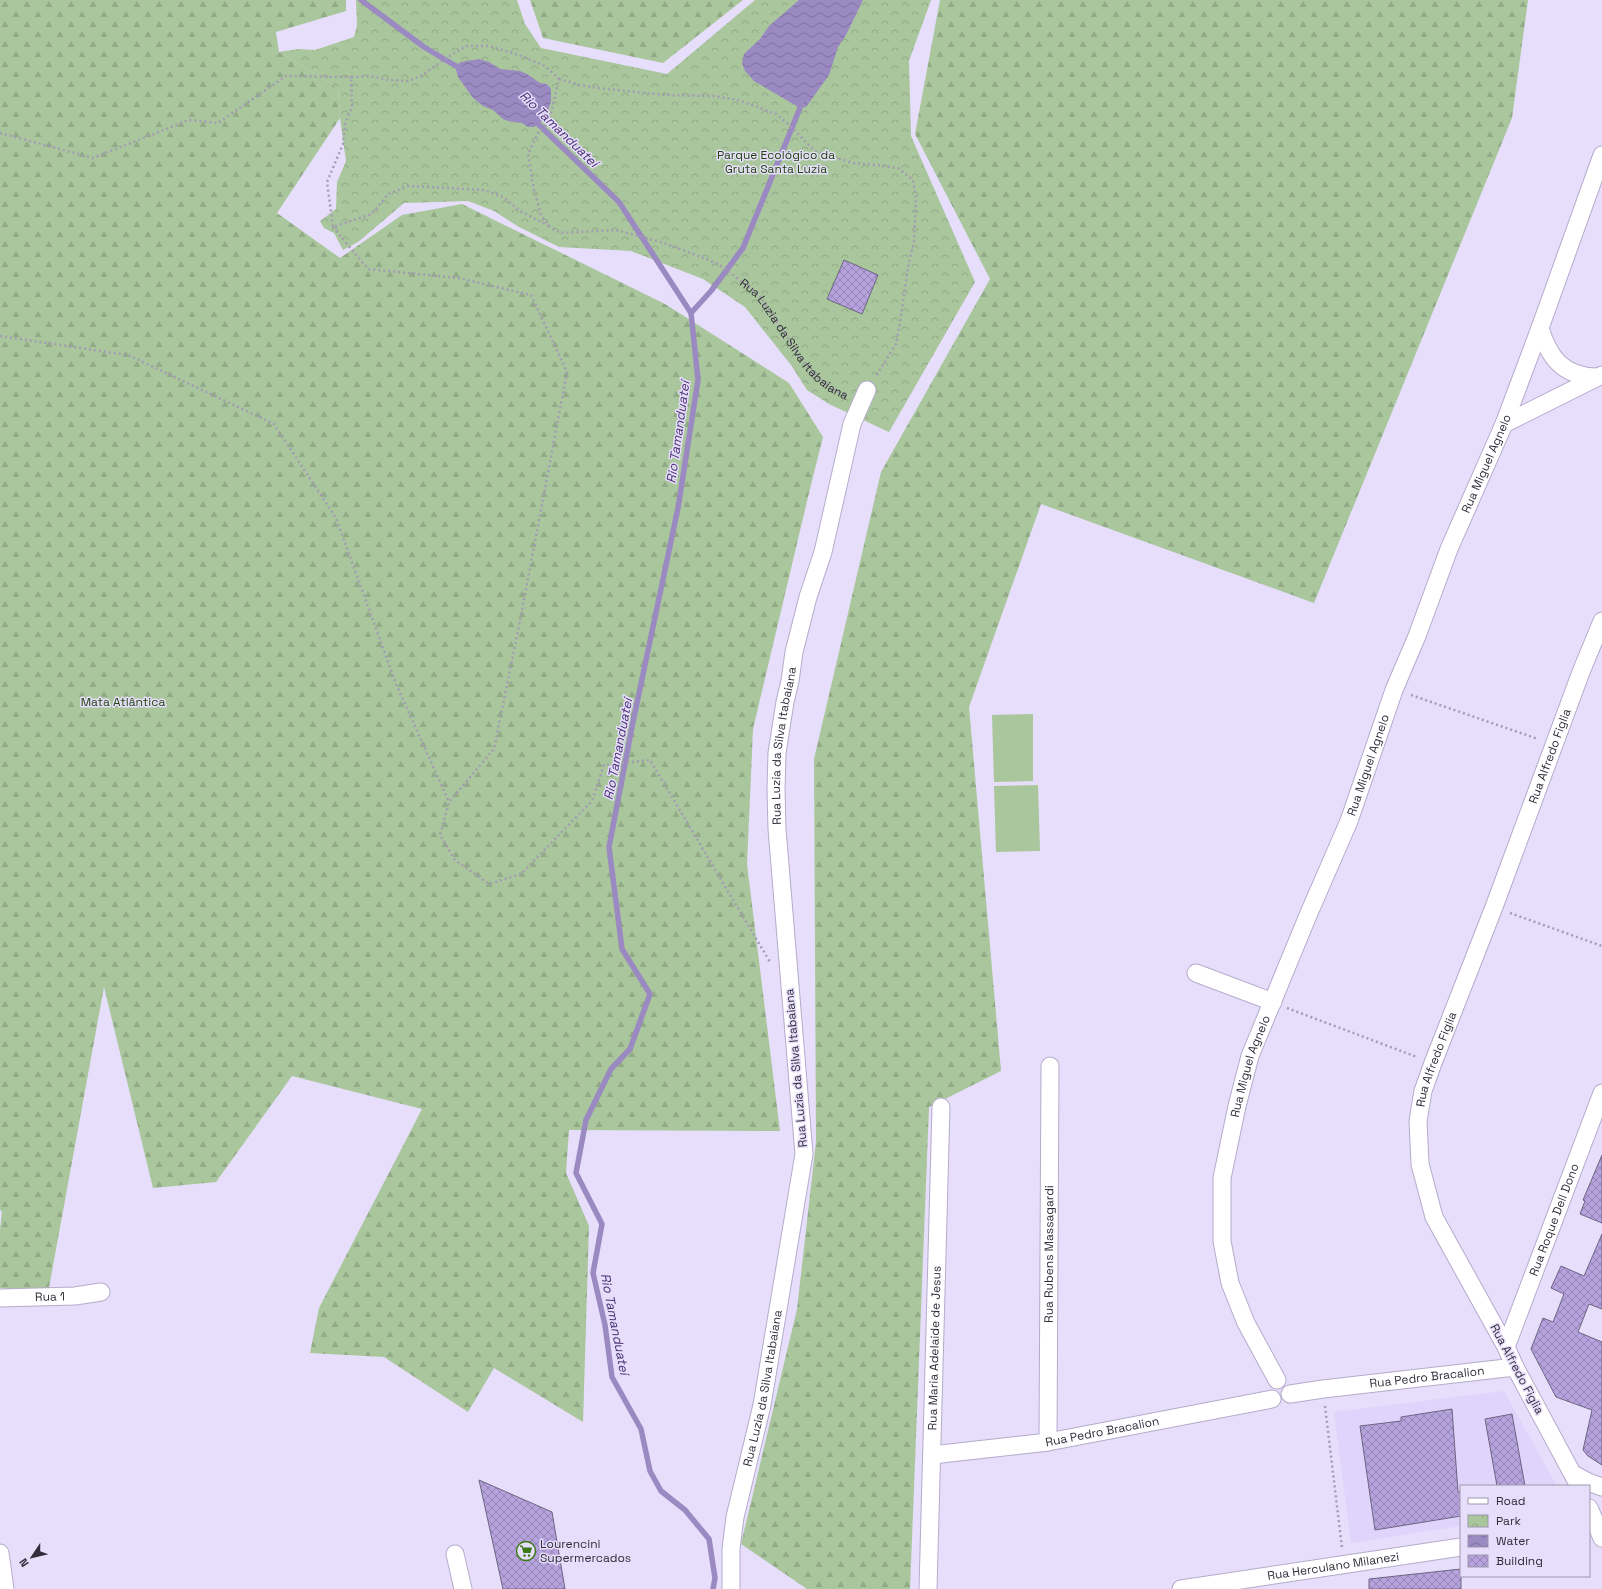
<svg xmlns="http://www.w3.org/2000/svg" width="1602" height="1589" viewBox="0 0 1602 1589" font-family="'Space Grotesk',sans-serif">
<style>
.built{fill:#e0d4fd}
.forest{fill:url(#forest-firs)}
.park{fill:url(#park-crowns)}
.garden{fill:#a9c69c}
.water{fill:url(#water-waves)}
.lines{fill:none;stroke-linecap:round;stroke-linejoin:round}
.stream{stroke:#9b89c2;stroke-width:5.5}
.building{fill:url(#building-cross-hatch);stroke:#6d6482}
.minor-casing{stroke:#b5abcc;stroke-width:19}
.path{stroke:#a39cb3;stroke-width:2.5;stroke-dasharray:2 3;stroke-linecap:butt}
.minor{stroke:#fff;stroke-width:17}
.labels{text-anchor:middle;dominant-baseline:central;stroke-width:3;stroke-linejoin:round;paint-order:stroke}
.park-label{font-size:12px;fill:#21440c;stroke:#e6defa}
.street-label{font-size:12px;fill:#312d3a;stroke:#e6defa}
.poi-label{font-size:12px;fill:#312d3a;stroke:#e6defa;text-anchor:start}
.water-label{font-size:13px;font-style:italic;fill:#4b3075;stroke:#e6defa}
</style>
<defs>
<pattern id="forest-firs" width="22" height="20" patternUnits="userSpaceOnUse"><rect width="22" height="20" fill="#a9c69c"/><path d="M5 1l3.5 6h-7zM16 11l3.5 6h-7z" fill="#92aa87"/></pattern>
<pattern id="park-crowns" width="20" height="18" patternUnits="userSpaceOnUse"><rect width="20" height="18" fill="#a9c69c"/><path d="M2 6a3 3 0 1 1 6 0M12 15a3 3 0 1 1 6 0" fill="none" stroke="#92aa87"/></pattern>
<pattern id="water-waves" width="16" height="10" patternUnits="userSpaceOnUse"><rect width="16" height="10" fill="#9b89c2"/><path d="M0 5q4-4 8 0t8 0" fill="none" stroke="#7f709f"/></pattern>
<pattern id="building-cross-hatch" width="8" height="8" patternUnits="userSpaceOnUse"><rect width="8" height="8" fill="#b6a3de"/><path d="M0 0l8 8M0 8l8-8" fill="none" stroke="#9585b5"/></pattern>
</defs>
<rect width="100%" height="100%" fill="#e6defa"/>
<!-- built -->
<path class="built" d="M 1504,1391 L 1557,1486 L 1461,1486 L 1461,1526 L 1351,1543 L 1334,1412 Z"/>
<!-- forest -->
<g class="forest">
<path d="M 0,0 L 346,0 L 346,11 L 276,32 L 279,52 L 338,88 L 340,118 L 277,213 L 340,258 L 402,215 L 462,204 L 665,304 L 789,383 L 823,437 L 808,497 L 753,729 L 747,864 L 780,1131 L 569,1130 L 566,1173 L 589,1226 L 583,1422 L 494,1368 L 468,1412 L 384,1357 L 310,1353 L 319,1308 L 422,1109 L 292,1076 L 216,1182 L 153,1188 L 104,987 L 48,1293 L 0,1288 L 0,1230 L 2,1211 L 0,1210 Z"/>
<path d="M 530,0 L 743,0 L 663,63 L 543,38 Z"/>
<path d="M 940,0 L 1528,0 L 1512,118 L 1314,603 L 1041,504 L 969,707 L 1001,1071 L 929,1107 L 910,1589 L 807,1589 L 741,1544 L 797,1309 L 816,1142 L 814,759 L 881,472 L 990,279 L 915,134 Z"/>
</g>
<!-- park -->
<path class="park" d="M 356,0 L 517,0 L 525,24 L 541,48 L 667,74 L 755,0 L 931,0 L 909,61 L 911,136 L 975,282 L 889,432 L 829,404 L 807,390 L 791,365 L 745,307 L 703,279 L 631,251 L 559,247 L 519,227 L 494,211 L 468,201 L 404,203 L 358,242 L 343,250 L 334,233 L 324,228 L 320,221 L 336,209 L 337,182 L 346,161 L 340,118 L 338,88 L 279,52 L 298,49 L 315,50 L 354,37 L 357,25 Z"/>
<!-- garden -->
<g class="garden">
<path d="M 1033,714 L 1033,781 L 994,782 L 992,715 Z"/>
<path d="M 1038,785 L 1040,851 L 996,852 L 994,786 Z"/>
</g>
<!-- water -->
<g class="water">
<path d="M 799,0 L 863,0 L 846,35 L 838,47 L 829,75 L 806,107 L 800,108 L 754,81 L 745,71 L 742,63 L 744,54 L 760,39 L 769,26 Z"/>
<path d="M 479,59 L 489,62 L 500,69 L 520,71 L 527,74 L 540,83 L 547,84 L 551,89 L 551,102 L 547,113 L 543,120 L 534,127 L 528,127 L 522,123 L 508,121 L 503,119 L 493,110 L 483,106 L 473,98 L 458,77 L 455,66 L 461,62 Z"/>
</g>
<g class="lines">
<!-- stream -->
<g class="stream">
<path d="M 361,0 L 424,47 L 461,69"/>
<path d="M 533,119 L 619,202 L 691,313 L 698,380 L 678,508 L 633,722 L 609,847 L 622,949 L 650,994 L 630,1049 L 611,1069 L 586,1120 L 576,1173 L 602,1224 L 593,1273 L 605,1325 L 612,1377 L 641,1429 L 650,1471 L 661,1491 L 685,1510 L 709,1539 L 715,1578 L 713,1589"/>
<path d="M 691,313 L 711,291 L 743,248 L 800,108 L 802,101"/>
</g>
</g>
<!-- building -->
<g class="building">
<path d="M 844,260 L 878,275 L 862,314 L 827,299 Z"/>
<path d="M 1602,1155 L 1602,1223 L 1580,1214 L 1585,1201 L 1583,1200 Z"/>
<path d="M 1602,1234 L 1602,1309 L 1589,1304 L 1578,1332 L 1602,1342 L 1602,1465 L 1588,1456 L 1583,1450 L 1592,1410 L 1556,1397 L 1531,1349 L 1543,1318 L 1553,1322 L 1564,1294 L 1551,1288 L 1561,1266 L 1584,1276 Z"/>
<path d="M 1452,1409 L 1458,1492 L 1461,1492 L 1461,1516 L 1375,1530 L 1360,1426 L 1401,1421 L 1401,1417 Z"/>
<path d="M 1512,1414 L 1525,1486 L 1497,1486 L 1485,1419 Z"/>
<path d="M 479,1480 L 552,1512 L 565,1589 L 503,1589 Z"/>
<path d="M 1461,1569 L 1461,1589 L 1369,1589 L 1369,1579 Z"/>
</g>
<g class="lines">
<!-- minor casing -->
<g class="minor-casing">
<g id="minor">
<path d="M 1540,328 C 1549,358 1563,376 1596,377"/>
<path d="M 1504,424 L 1602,375"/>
<path d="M 1196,973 L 1273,1002"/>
<path id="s2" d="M 0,1298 L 75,1296 L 101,1292"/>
<path id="s3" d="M 1506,1347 L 1602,1093"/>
<path id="s4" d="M 1277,1380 L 1246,1323 L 1230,1283 L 1222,1241 L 1222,1178 L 1237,1106 L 1250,1056 L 1309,913 L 1349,821 L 1394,690 L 1417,636 L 1449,549 L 1504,424 L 1540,328 L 1602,155"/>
<path id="s5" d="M 1290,1394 L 1323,1389 L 1515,1367"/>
<path id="s6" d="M 1048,1442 L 1050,1066"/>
<path id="s7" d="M 932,1455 L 1048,1442 L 1272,1399"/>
<path d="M 1573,1474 L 1588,1482 L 1602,1487"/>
<path id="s8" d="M 1579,1486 L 1515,1367 L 1506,1347 L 1434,1217 L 1420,1164 L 1418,1121 L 1423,1091 L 1433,1063 L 1494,907 L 1581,672 L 1602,621"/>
<path d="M 1589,1508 L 1602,1538"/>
<path d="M 0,1553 L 5,1589"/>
<path d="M 455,1554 L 463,1589"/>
<path id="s9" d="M 731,1589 L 731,1549 L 735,1517 L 762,1405 L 804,1154 L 777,829 L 776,789 L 777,753 L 785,702 L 790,681 L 794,652 L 808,597 L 823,552 L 852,424 L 867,390"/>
<path id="s10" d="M 928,1589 L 941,1107"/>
<path id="s11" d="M 1181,1589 L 1461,1547"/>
</g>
</g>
<!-- path -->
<g class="path">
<path d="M 559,79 L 580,85 L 597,88 L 666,95 L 714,96 L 738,100 L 776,114 L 787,123 L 815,151 L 853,163 L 877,165 L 898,168 L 913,180 L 916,198 L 914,242 L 908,267 L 900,323 L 896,344 L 876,376"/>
<path d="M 0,133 L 93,158 L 189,120 L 218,123 L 286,76 L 353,77"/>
<path id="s1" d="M 549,226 L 520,211 L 503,197 L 484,190 L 408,186 L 388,194 L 372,214 L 333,227 L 327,182 L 343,144 L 345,124 L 352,107 L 351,77 L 369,76 L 389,80 L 408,81 L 421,76 L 448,57 L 466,46 L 489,46 L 516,54 L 545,66 L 559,79 L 549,122 L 538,133 L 528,154 L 534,190 L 541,215 L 549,226 L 560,233 L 616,230 L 664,243 L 701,257 L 720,265 L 759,295 L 806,365 L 818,378 L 831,388 L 847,396"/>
<path d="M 333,227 L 368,269 L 458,278 L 531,295 L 567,372 L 520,621 L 494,749 L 449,802 L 440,835 L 455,860 L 489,884 L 521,874 L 592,801 L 604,765 L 650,760 L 770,962"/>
<path d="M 0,336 L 128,355 L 274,424 L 336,518 L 396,684 L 449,802"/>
<path d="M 1411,695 L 1538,739"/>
<path d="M 1510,913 L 1602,946"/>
<path d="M 1287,1008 L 1417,1057"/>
<path d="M 1325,1406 L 1342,1548"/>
</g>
<!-- minor -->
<use href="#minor" class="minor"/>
</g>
<!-- icons -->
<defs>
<g id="supermarket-ring" transform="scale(1)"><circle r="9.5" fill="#e6defa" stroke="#3c7914" stroke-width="1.5"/><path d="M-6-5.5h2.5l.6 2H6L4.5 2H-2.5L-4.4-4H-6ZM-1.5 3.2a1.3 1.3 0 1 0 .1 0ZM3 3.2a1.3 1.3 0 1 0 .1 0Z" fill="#3c7914"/></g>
</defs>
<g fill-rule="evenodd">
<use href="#supermarket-ring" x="526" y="1551"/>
</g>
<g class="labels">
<!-- park labels -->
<g class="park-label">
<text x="776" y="155">Parque Ecológico da<tspan x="776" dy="14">Gruta Santa Luzia</tspan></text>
<text x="123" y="702">Mata Atlântica</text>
</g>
<!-- street labels -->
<g class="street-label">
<text stroke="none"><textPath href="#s1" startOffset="1066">Rua Luzia da Silva Itabaiana</textPath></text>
<text stroke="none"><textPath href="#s4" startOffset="977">Rua Miguel Agnelo</textPath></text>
<text stroke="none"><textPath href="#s9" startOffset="852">Rua Luzia da Silva Itabaiana</textPath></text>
<text stroke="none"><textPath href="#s8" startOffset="792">Rua Alfredo Figlia</textPath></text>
<text stroke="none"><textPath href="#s4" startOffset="653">Rua Miguel Agnelo</textPath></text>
<text stroke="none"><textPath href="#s8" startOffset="468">Rua Alfredo Figlia</textPath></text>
<text stroke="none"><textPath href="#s4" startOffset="329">Rua Miguel Agnelo</textPath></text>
<text transform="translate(796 1068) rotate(-95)">Rua Luzia da Silva Itabaiana</text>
<text stroke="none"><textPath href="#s3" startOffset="136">Rua Roque Dell Dono</textPath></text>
<text stroke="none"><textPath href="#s6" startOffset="188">Rua Rubens Massagardi</textPath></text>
<text stroke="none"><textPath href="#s2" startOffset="50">Rua 1</textPath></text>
<text stroke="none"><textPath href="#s10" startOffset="241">Rua Maria Adelaide de Jesus</textPath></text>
<text transform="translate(1517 1369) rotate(62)">Rua Alfredo Figlia</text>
<text stroke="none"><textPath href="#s5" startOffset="138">Rua Pedro Bracalion</textPath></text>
<text stroke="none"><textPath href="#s9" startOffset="204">Rua Luzia da Silva Itabaiana</textPath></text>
<text stroke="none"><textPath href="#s7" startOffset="172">Rua Pedro Bracalion</textPath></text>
<text stroke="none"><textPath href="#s11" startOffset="154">Rua Herculano Milanezi</textPath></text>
</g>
<!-- poi labels -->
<g class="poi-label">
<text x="540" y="1544">Lourencini<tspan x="540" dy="14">Supermercados</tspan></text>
</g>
<!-- water labels -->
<g class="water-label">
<text transform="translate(559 129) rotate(44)">Rio Tamanduateí</text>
<text transform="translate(678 432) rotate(-82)">Rio Tamanduateí</text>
<text transform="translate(618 749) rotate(-79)">Rio Tamanduateí</text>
<text transform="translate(615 1324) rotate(79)">Rio Tamanduateí</text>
</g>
</g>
<!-- legend -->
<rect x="1460" y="1485" width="130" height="92" fill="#e6defa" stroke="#9e97ad"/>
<rect x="1468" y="1498" width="20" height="6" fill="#ffffff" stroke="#9e97ad"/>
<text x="1496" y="1505" font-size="12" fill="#312d3a">Road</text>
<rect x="1468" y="1515" width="20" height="12" fill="url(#park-crowns)" stroke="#9e97ad"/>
<text x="1496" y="1525" font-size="12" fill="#312d3a">Park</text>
<rect x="1468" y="1535" width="20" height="12" fill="url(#water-waves)" stroke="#9e97ad"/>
<text x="1496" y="1545" font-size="12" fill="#312d3a">Water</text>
<rect x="1468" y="1555" width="20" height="12" fill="url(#building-cross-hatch)" stroke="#9e97ad"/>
<text x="1496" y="1565" font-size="12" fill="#312d3a">Building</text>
<!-- north arrow -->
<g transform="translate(32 1557) rotate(235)" stroke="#e6defa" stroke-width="3" paint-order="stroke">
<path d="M0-3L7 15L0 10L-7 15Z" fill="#312d3a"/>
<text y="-6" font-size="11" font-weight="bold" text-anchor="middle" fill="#312d3a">N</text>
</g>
</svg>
